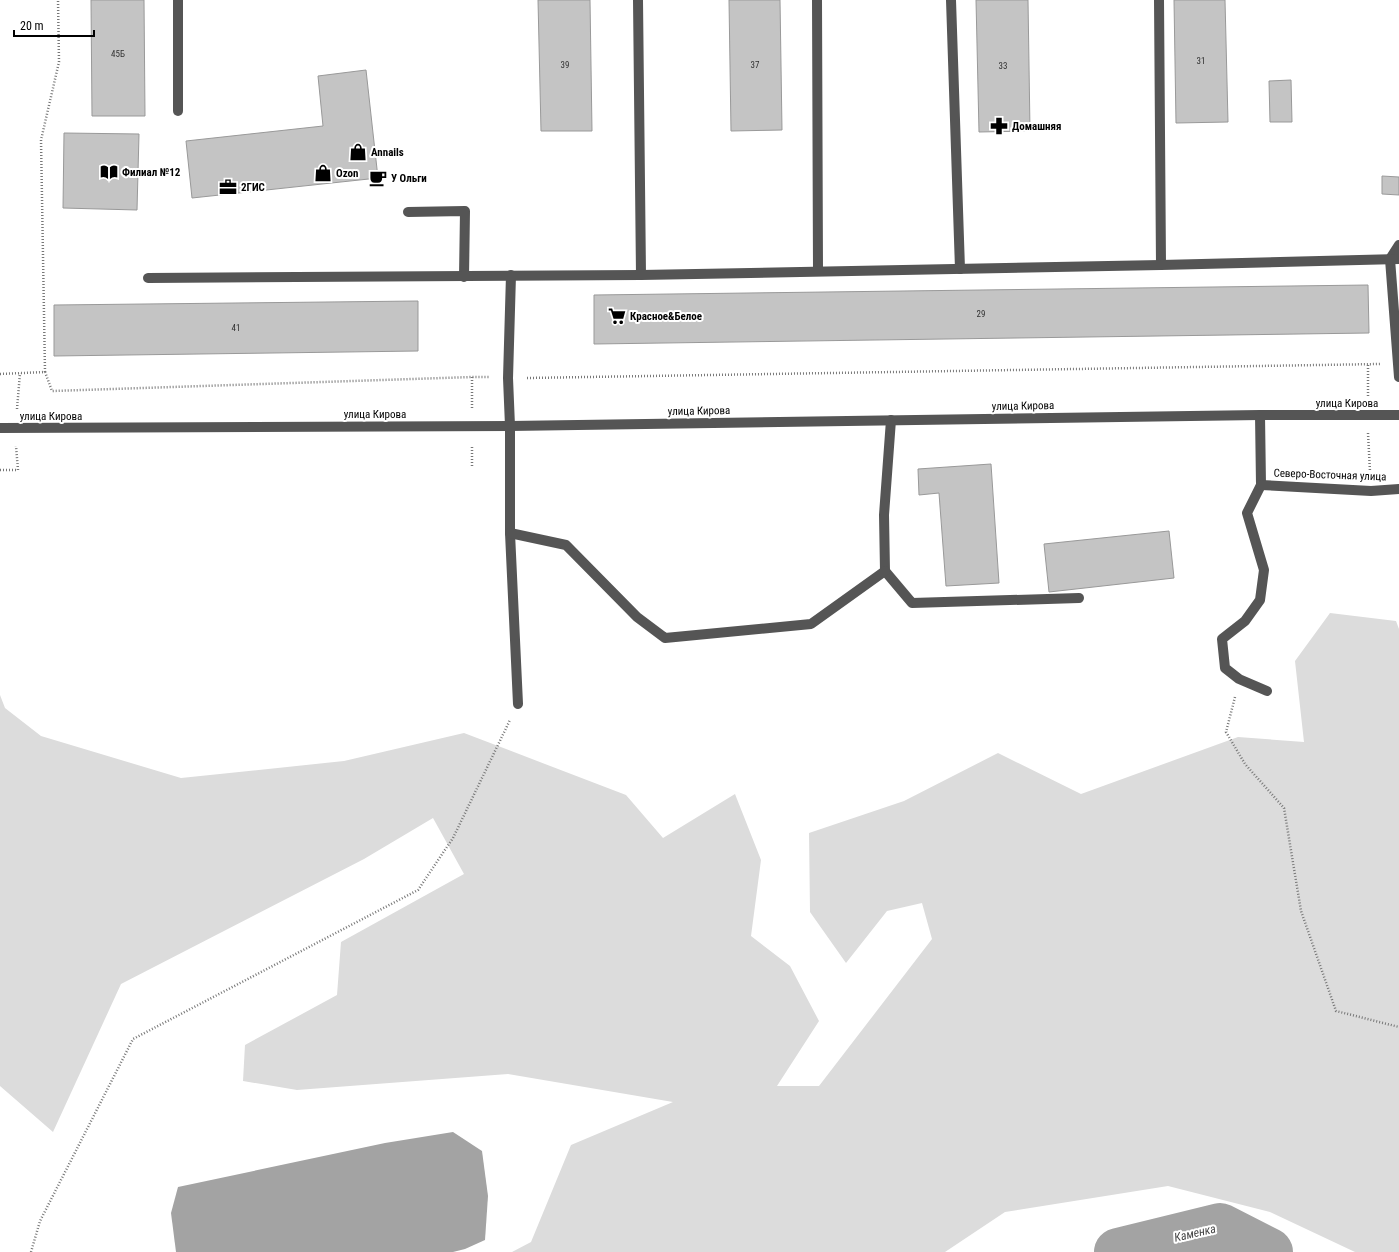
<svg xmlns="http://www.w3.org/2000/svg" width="1399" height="1252" viewBox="0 0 1399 1252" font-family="'Roboto Condensed',sans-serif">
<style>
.green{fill:#dcdcdc}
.water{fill:#a3a3a3}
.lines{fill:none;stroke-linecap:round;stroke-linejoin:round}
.river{stroke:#a3a3a3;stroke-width:48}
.building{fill:#c4c4c4;stroke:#999}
.path{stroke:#777;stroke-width:2.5;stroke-dasharray:1 2;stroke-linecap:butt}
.minor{stroke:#555;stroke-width:10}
.labels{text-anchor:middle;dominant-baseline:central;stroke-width:4;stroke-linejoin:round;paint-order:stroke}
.number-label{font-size:9px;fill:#313131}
.poi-label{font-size:11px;font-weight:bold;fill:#000;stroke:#fff;text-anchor:start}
.street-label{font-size:11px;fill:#000;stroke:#fff}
.water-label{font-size:12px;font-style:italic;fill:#444;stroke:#fff}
</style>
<rect width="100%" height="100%" fill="#fff"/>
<!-- green -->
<path class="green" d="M 1330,613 L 1396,621 L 1399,629 L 1399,1252 L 1355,1252 L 1270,1212 L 1168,1186 L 1005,1212 L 945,1252 L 512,1252 L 531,1242 L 571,1145 L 673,1102 L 508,1074 L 297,1090 L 243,1081 L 245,1045 L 337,995 L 341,942 L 464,874 L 433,818 L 364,859 L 121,984 L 53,1132 L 0,1086 L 0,695 L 5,708 L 41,736 L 181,778 L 344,761 L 464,733 L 626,795 L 663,838 L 735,794 L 761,860 L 751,936 L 790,966 L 819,1021 L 777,1086 L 819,1086 L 932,939 L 922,903 L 887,911 L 846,963 L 810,912 L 809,833 L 904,801 L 998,753 L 1081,794 L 1238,737 L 1304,742 L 1295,661 Z"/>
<!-- water -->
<path class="water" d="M 453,1132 L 482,1151 L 488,1196 L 485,1240 L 465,1249 L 453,1252 L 176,1252 L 171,1213 L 178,1187 L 385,1143 Z"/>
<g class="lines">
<!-- river -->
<path class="river" d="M 1118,1252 L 1220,1227 L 1269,1252"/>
</g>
<!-- building -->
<g class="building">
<path d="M 91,0 L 144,0 L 145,116 L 92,116 Z"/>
<path d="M 538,0 L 590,0 L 592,131 L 541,131 Z"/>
<path d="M 729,0 L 780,0 L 782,130 L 731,131 Z"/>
<path d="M 976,0 L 1028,0 L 1030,131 L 979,132 Z"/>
<path d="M 1174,0 L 1225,0 L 1228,122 L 1176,123 Z"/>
<path d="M 366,70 L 378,178 L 192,198 L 186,141 L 323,126 L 318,76 Z"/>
<path d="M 1291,80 L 1292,122 L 1270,122 L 1269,81 Z"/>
<path d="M 64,133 L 139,134 L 137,210 L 63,208 Z"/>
<path d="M 1382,176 L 1399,177 L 1399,195 L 1382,194 Z"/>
<path d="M 1368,285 L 1369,333 L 594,344 L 594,295 Z"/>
<path d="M 418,301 L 418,351 L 54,356 L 54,305 Z"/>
<path d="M 991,464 L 999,583 L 946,586 L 939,493 L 919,495 L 918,469 Z"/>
<path d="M 1169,531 L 1174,578 L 1049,592 L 1044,544 Z"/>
</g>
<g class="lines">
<!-- path -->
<g class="path">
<path d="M 45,372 L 41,140 L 59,62 L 58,0"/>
<path d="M 0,374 L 45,372 L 52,391 L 472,377 L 490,377"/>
<path d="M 527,378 L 1380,364"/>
<path d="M 1368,396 L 1368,364"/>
<path d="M 472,408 L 472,377"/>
<path d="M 17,409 L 20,373"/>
<path d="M 1368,433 L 1370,472"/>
<path d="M 472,466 L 472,445"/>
<path d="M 0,470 L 18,470 L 16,446"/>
<path d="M 1235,697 L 1226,732 L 1245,764 L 1284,808 L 1301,911 L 1336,1011 L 1399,1027"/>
<path d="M 31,1252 L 40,1221 L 133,1039 L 418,890 L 453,838 L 510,720"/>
</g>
<!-- minor -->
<g class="minor">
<path d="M 638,0 L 641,275"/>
<path d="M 817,0 L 818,271"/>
<path d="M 951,0 L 960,269"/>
<path d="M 1159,0 L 1161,265"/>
<path d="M 178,111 L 178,0"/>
<path d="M 408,212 L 465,211 L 464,277"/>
<path d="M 1399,245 L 1390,259 L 1399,377"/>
<path d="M 511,275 L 508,378 L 510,426 L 510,533 L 518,704"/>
<path d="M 148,278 L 641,275 L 1161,265 L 1399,259"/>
<path d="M 1260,415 L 1261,485 L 1247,513 L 1264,570 L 1260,600 L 1245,621 L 1222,639 L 1225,668 L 1239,679 L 1267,691"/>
<path d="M 891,420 L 884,515 L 885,571 L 912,603 L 1079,598"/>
<path d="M 0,428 L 510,426 L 1260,415 L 1399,415"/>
<path d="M 1261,485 L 1371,491 L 1399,489"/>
<path d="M 510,533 L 566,545 L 637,617 L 665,638 L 811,624 L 885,571"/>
</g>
</g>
<!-- icons -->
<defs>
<g id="pharmacy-bare" transform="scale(1.38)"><path d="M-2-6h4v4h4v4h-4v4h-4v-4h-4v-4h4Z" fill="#000" stroke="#fff" stroke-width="2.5" paint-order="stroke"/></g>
<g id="shop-bare" transform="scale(1.38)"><path d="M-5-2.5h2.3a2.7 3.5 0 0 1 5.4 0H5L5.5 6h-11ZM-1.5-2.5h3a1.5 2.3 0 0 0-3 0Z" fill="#000" stroke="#fff" stroke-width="2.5" paint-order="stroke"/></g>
<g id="library-bare" transform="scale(1.38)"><path d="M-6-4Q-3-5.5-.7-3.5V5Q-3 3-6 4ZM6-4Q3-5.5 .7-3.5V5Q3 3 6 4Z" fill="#000" stroke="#fff" stroke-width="2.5" paint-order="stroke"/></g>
<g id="cafe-bare" transform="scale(1.38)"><path d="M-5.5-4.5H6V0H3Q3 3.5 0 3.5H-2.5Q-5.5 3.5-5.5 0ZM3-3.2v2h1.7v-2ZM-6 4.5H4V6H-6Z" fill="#000" stroke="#fff" stroke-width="2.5" paint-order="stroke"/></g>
<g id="office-bare" transform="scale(1.38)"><path d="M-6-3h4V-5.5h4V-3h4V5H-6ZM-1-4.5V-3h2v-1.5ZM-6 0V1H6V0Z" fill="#000" stroke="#fff" stroke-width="2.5" paint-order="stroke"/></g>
<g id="supermarket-bare" transform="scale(1.38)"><path d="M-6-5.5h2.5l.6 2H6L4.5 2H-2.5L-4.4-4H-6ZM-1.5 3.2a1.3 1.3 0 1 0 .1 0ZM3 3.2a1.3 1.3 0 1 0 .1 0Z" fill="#000" stroke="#fff" stroke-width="2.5" paint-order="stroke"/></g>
</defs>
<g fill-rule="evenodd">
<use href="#pharmacy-bare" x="999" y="126"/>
<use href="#shop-bare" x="358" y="152"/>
<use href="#library-bare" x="109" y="172"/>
<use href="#shop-bare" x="323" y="173"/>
<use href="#cafe-bare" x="378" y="178"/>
<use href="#office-bare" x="228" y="187"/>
<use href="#supermarket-bare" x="617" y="316"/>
</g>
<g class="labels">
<!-- number labels -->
<g class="number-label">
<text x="118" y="54">45Б</text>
<text x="1201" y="61">31</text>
<text x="565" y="65">39</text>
<text x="755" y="65">37</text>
<text x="1003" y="66">33</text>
<text x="981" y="314">29</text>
<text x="236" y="328">41</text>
</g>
<!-- poi labels -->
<g class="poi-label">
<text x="1012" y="126">Домашняя</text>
<text x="371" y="152">Annails</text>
<text x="122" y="172">Филиал №12</text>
<text x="336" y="173">Ozon</text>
<text x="391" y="178">У Ольги</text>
<text x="241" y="187">2ГИС</text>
<text x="630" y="316">Красное&amp;Белое</text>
</g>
<!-- street labels -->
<g class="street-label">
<text x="1347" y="403">улица Кирова</text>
<text transform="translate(1023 406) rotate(-1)">улица Кирова</text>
<text transform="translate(699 411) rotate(-1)">улица Кирова</text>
<text x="375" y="414">улица Кирова</text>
<text x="51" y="416">улица Кирова</text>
<text transform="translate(1330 475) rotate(2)">Северо-Восточная улица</text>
</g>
<!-- water labels -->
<g class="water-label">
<text transform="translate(1195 1233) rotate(-13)">Каменка</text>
</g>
</g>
<!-- scale -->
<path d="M14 30v6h80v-6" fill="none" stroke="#000000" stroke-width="2"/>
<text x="20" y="30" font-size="12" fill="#000000" stroke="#ffffff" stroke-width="3" paint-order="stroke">20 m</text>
</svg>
